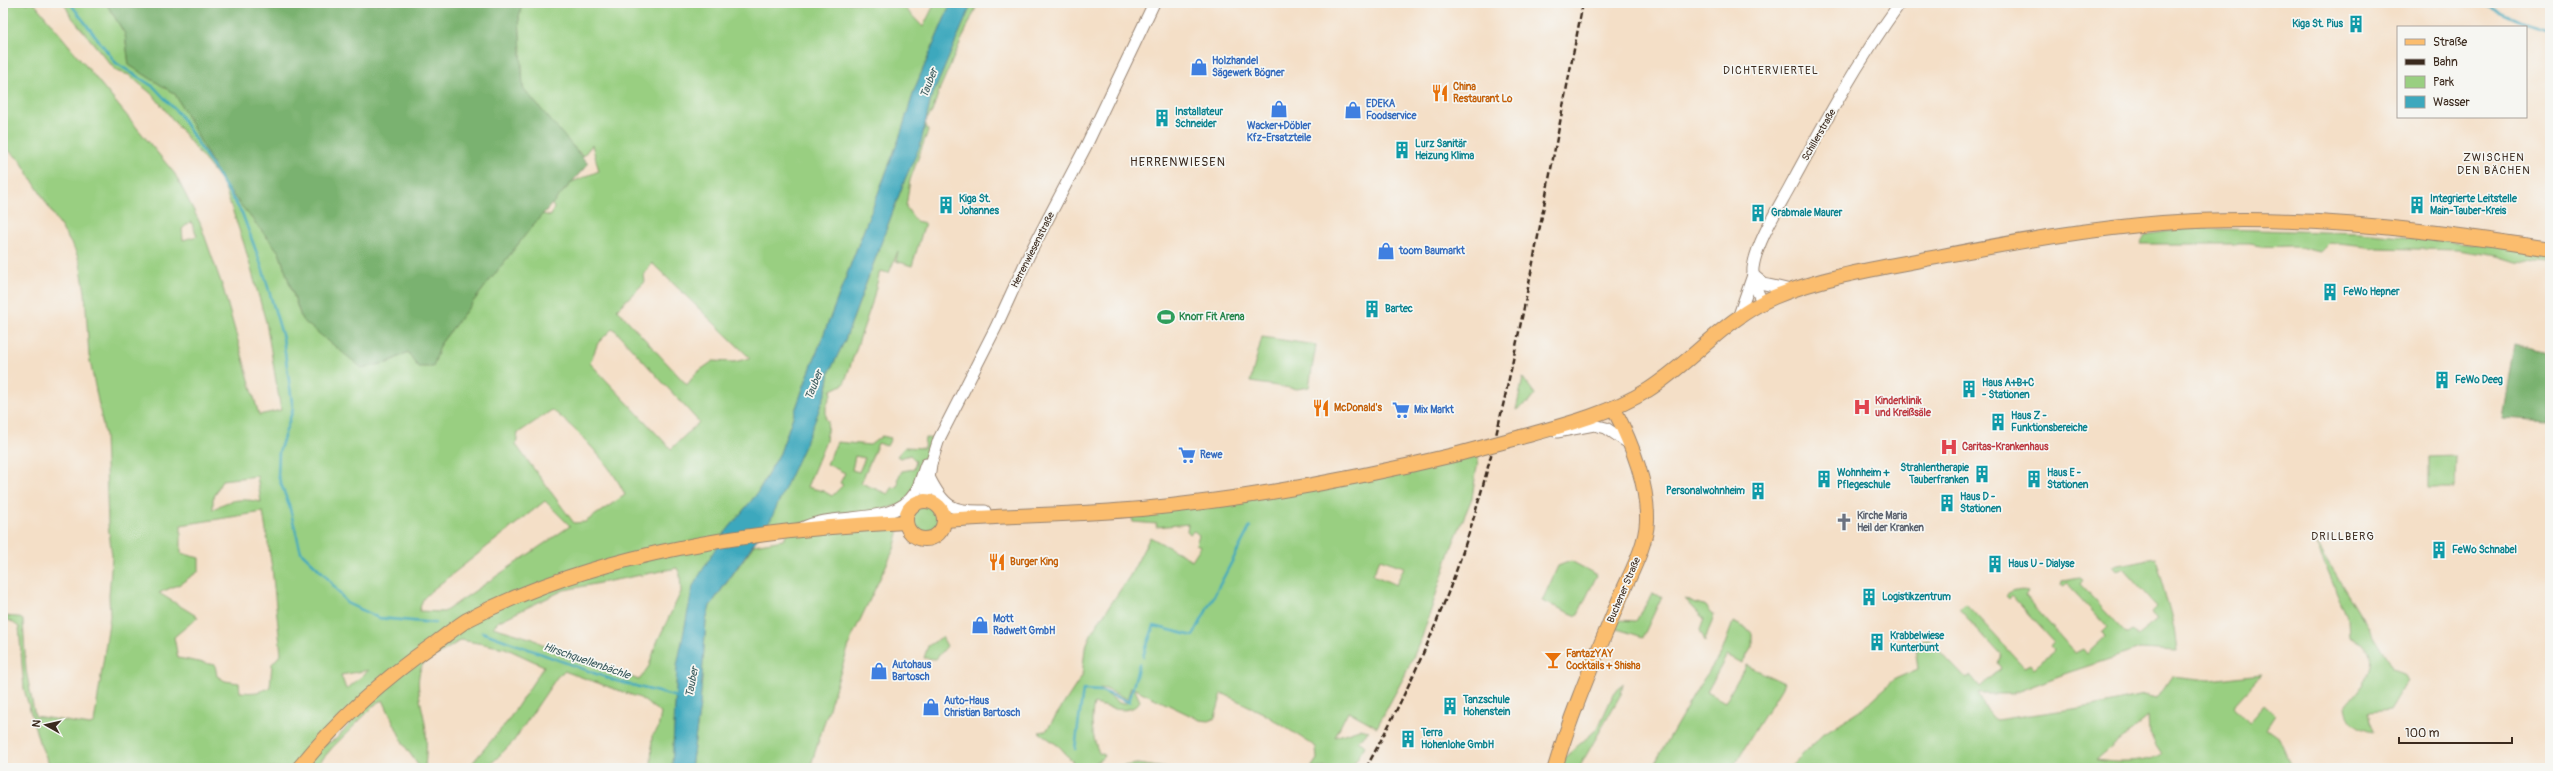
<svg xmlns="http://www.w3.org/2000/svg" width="2553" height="771" viewBox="0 0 2553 771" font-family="Pangolin,sans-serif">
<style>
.green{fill:#99cf81;stroke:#6a7c50;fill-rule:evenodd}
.forest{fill:#7ab26f;stroke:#5a6e46}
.water{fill:#3da8bd;stroke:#3c696e}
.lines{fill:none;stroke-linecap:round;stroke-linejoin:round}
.stream{stroke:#3da8bd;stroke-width:2.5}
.minor-casing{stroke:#988472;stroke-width:13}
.major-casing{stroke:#988472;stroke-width:16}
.minor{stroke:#fff;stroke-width:11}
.major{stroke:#fbbd6e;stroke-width:14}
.rail{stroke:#3b2a1e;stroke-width:2.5;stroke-dasharray:6 3;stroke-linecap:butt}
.major-bridge-casing{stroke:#988472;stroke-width:16;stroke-linecap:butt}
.major-bridge{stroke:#fbbd6e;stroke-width:14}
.labels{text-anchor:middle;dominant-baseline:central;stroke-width:3.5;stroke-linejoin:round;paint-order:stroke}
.culture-label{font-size:10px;font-weight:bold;fill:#0d838f;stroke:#f6f6f2;text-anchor:start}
.shop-label{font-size:10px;font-weight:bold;fill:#366cbe;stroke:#f6f6f2;text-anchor:start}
.food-label{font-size:10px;font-weight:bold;fill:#c56008;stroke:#f6f6f2;text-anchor:start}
.street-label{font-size:10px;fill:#3b2a1e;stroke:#f6f6f2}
.leisure-label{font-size:10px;font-weight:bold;fill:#27864d;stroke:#f6f6f2;text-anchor:start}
.health-label{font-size:10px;font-weight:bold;fill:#be3a42;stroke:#f6f6f2;text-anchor:start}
.worship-label{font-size:10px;font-weight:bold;fill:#5b616d;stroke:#f6f6f2;text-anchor:start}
.neighbourhood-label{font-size:11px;letter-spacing:1px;fill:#3b2a1e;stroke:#f6f6f2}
.water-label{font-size:11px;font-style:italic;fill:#3c5c5e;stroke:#f6f6f2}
.quarter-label{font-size:12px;letter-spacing:1px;fill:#3b2a1e;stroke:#f6f6f2}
</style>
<rect width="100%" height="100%" fill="#f6f6f2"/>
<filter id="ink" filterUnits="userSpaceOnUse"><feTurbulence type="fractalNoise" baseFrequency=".025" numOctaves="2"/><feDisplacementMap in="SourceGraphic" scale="8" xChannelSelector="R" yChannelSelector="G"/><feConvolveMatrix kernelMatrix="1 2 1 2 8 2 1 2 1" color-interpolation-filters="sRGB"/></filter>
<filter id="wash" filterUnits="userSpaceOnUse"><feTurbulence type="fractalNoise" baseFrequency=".012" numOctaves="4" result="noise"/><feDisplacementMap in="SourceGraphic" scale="16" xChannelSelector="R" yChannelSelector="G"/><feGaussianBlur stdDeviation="0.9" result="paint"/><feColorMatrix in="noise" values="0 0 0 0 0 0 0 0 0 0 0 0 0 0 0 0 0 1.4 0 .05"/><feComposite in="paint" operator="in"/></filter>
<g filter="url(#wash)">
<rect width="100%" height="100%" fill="#f4dfc7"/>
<!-- green -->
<g class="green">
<path d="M 3,3 L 34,3 L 175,174 L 200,223 L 223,288 L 259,415 L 281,410 L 266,322 L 244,244 L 223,183 L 154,96 L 129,75 L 116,71 L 70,15 L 64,3 L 106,3 L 125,34 L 129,65 L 175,94 L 223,183 L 279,252 L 302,320 L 387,363 L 408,352 L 433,367 L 441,343 L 533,225 L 542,214 L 551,216 L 554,208 L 552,204 L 572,182 L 599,171 L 592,145 L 583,156 L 562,136 L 523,88 L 519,17 L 522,3 L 900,3 L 923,27 L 935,3 L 951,3 L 915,88 L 899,139 L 805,383 L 780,453 L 756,495 L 724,534 L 677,666 L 672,768 L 651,768 L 652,736 L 658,729 L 661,713 L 640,698 L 564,671 L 557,677 L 513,742 L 487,768 L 468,768 L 507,722 L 544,666 L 505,648 L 461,640 L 423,664 C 412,683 424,709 426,731 C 427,743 426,756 425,768 L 420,768 L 404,745 L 383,700 L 378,702 L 332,748 L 315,768 L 100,768 L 101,765 L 88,760 L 85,768 L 51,768 L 39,742 L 24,689 L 19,627 L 9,620 L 3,620 L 3,616 L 18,617 L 23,620 L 26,670 L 35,716 L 90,725 L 94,723 L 110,616 L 109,596 L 112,556 L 108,524 L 105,436 L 89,356 L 85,292 L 80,263 L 75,250 L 20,160 L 3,146 ZM 191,221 L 197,236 L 183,240 L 182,229 ZM 652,263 L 749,357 L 750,358 L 734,362 L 713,361 L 696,373 L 687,385 L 617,309 L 645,282 L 644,275 ZM 613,328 L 699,422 L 671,449 L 590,363 L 598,343 ZM 552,410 C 575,427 614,468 625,495 L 585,522 L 574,523 L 516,445 L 518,433 ZM 257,476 L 261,502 C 242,498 228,499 213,510 L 213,499 L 222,480 ZM 545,501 L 570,526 L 444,612 L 419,611 L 423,599 L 431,591 ZM 263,512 L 272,568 L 281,654 L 272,664 L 270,687 C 260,693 252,693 240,692 L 239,683 L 225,681 L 217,676 L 215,665 L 178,658 L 174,637 L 198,617 L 159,593 L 180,584 L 199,571 L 199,558 L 181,553 L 181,525 ZM 677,568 L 680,574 L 681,592 L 657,642 L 649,666 L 639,680 L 590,662 L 563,656 L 533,639 L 493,627 L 499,621 L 564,590 ZM 369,670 L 347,689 L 346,689 L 341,675 ZM 374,698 L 336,739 L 322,746 Z"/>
<path d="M 972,3 L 978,3 L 940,88 L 932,112 L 925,122 L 928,131 L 910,180 L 906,207 L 916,221 L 925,223 L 912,266 L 896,261 L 898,251 L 889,273 L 880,271 L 872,303 L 844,384 L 830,391 L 832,392 L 826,407 L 826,419 L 828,421 L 826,441 L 807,487 L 823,491 L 832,496 L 843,485 L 840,483 L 845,473 L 827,464 L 837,442 L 870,445 L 882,436 L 891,438 L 887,446 L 878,443 L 861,483 L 888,494 L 893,487 L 896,488 L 899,482 L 897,480 L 902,471 L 914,469 L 916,461 L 910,455 L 900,458 L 897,456 L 905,447 L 924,448 L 925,438 L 939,439 L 905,503 L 857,517 L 766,527 L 827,389 L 830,371 L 845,340 L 905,179 L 920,145 L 931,99 ZM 855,456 L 865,458 L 859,472 L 852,470 Z"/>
<path d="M 2187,228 L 2359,233 L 2480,244 L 2550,256 L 2550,265 L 2516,262 L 2497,256 L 2458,250 L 2375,248 L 2329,243 L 2320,252 C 2311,251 2303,247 2295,246 C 2279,246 2266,248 2250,244 L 2140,244 L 2145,235 Z"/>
<path d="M 1262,337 L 1316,345 L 1309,387 L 1297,389 L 1250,382 Z"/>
<path d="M 1523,378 L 1535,394 L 1529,402 L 1516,410 Z"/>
<path d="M 1479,454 L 1472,498 L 1452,546 L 1422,637 L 1405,675 L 1377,727 L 1348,711 L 1335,737 L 1359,729 L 1369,731 L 1358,740 L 1365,746 L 1351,768 L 1311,768 L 1317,759 L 1316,747 L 1263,713 L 1222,693 L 1215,718 L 1209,721 L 1200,720 L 1131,687 L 1127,699 L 1106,689 L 1099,688 L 1119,703 L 1127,703 L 1131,689 L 1135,690 L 1140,701 C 1130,717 1109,707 1094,704 C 1090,721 1092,736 1099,753 L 1105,755 C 1099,763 1088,766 1078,768 L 1060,747 L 1039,732 L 1046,731 L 1082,676 L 1085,648 L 1092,632 L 1131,574 L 1150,537 L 1192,560 L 1201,546 L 1196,544 L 1199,535 L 1194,531 L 1190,534 L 1187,531 L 1188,524 L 1156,527 L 1157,524 L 1133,522 L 1131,515 ZM 1380,559 L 1404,567 L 1396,585 L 1373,575 Z"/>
<path d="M 2456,456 L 2455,488 L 2429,488 L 2429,457 Z"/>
<circle cx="925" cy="520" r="19"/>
<path d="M 901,522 L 894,549 L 851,639 L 810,768 L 691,768 L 700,705 L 706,621 L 710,606 L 754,545 L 783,540 L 788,531 Z"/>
<path d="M 2314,539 L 2393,669 L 2404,673 L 2408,680 L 2390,710 L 2369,712 L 2373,732 C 2358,729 2347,721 2346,705 C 2357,692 2384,663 2365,646 C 2361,642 2354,640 2349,637 L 2348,619 Z"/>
<path d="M 2155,558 L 2174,627 L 2177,651 L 2140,649 L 2067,673 L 2011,694 L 1978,694 L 1985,707 L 1996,720 L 2093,706 L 2143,695 L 2157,698 L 2172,676 L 2209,680 L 2262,674 L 2233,706 L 2248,723 L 2264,705 L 2275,715 L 2266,729 L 2280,739 L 2293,768 L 1789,768 L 1823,734 L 1862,709 L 1895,679 L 1918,669 L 1915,647 L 1917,642 L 1929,640 L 1966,679 L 1971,676 L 1980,687 L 2002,668 L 1998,663 L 2002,656 L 1959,609 L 1966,604 L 2024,667 L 2030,664 L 2033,668 L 2054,651 L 2049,646 L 2053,641 L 2012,596 L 2009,599 L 2006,596 C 2011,591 2021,589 2028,591 L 2025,596 L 2075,653 L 2083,649 L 2087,654 L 2105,637 L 2102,632 L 2107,627 L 2067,584 L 2064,587 L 2061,585 L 2062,581 L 2080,578 L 2083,580 L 2080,584 L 2126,634 L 2132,630 L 2137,636 L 2157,620 L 2152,612 L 2157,607 L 2123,569 L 2117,571 L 2113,566 ZM 2148,717 L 2149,734 L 2162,754 C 2143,764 2117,763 2096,760 Z"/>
<path d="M 1571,561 L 1597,575 L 1577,616 L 1542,601 L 1558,566 Z"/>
<path d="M 1652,594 L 1662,596 L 1643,637 L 1614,628 L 1618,620 L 1636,621 Z"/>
<path d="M 1685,599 L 1706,606 L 1714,615 L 1705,641 L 1700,630 L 1704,619 Z"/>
<path d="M 1733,622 L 1746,628 L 1752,633 L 1752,647 L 1742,663 L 1727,655 L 1707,692 L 1725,702 L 1746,665 L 1784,683 L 1781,689 L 1732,768 L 1652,768 L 1699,686 L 1722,652 Z"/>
<path d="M 942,637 L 947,646 L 936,659 L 924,658 L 928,646 Z"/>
<path d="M 1623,683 L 1621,694 L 1579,768 L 1561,768 L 1564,758 L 1598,728 L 1612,697 Z"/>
<path d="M 1137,764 L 1166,768 L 1110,768 Z"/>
</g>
<!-- forest -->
<g class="forest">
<path d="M 106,3 L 522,3 L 519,17 L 523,88 L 588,164 L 533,225 L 441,343 L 433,367 L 418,367 L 408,352 L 387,363 L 362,368 L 302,320 L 279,252 L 223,183 L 175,94 L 129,65 L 125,34 Z"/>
<path d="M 2514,344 L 2550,353 L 2550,421 L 2502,418 Z"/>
</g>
<!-- water -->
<path class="water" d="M 951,3 L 972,3 L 931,99 L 920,146 L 905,179 L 845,340 L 830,371 L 827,389 L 813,426 L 771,519 L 710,606 L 706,621 L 700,705 L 691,768 L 672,768 L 677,666 L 693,586 L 724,534 L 756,495 L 780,453 L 805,383 L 899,139 L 915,88 Z"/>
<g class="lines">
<!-- stream -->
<g class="stream">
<path d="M 70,3 L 116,63 L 154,87 L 180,115 L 242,213 L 262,267 L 283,338 L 293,409 L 279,452 L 278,476 L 289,505 L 301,552 L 325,575 L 347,603 L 379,618 L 435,623"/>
<path d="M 2479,3 L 2520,21 L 2550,30"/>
<path d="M 482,632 L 613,680 L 677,697"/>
<path d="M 1143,656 L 1154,626 L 1193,636 L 1250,527"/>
<path d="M 1075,749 L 1083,690 L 1102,691 L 1129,702 L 1139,664"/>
</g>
</g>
</g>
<g filter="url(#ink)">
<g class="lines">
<!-- minor casing -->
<g class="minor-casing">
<g id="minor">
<path d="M 1753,275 L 1764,284 L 1791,290"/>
<path d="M 1763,303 C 1757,292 1752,281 1753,268 C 1756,244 1777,210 1789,188 C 1823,125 1858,61 1900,3"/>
<path d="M 1738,318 L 1753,275"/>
<path d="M 1557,432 L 1594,425 L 1606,428 L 1628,443"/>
<path d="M 929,477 C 944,507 952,512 985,511"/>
<path d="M 926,500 L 931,464 L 939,439 L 996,327 L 1029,255 L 1086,146 L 1154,3"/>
<path d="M 802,528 C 834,511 894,527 915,493 C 920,485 922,474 926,464"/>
</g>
</g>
<!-- major casing -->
<g class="major-casing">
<g id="major">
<path d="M 1521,437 C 1565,425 1609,414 1648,390 C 1692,362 1725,318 1774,297 C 1827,275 1886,267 1942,256 C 2015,242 2087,229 2162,223 C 2291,213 2423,229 2550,249"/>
<circle cx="925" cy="520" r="19"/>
<path d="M 945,520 C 1010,515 1076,515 1141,509 C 1247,499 1354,479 1458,454"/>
<path d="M 299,768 C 338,720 383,679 434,644 C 445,636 456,627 467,620 C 598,551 760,529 906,522"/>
<path d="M 1555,768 C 1572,710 1597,654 1620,598 C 1630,574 1646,547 1647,521 C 1648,483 1631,442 1614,409"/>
</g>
</g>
<!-- minor -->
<use href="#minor" class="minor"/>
<!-- major -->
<use href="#major" class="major"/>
<!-- rail -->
<path class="rail" d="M 1366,768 C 1403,701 1435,632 1460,560 C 1491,470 1510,376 1529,283 C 1547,190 1565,96 1583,3"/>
<!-- major-bridge casing -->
<g class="major-bridge-casing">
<path id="major-bridge" d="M 1458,454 L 1521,437"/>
</g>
<!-- major-bridge -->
<use href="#major-bridge" class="major-bridge"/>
</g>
</g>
<!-- icons -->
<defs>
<g id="building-bare" transform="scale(1.38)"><path d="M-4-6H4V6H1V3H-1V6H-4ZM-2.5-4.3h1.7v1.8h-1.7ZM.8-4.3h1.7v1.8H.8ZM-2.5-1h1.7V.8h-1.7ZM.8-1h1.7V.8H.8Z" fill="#0f9aa8" stroke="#f6f6f2" stroke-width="2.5" paint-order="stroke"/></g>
<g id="shop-bare" transform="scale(1.38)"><path d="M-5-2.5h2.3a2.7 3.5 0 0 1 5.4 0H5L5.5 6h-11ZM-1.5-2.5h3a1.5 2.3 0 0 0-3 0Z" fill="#3f7fe0" stroke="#f6f6f2" stroke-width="2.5" paint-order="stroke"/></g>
<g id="restaurant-bare" transform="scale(1.38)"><path d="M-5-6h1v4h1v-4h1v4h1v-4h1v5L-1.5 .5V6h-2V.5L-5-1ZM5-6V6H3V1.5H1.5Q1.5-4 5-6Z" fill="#e8710a" stroke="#f6f6f2" stroke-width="2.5" paint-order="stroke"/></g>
<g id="stadium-bare" transform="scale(1.38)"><path d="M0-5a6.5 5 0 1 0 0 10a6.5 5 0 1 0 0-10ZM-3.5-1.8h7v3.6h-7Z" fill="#2e9e5b" stroke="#f6f6f2" stroke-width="2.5" paint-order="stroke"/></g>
<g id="hospital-bare" transform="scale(1.38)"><path d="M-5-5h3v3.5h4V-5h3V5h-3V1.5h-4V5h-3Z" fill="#e0444e" stroke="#f6f6f2" stroke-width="2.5" paint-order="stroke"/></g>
<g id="supermarket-bare" transform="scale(1.38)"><path d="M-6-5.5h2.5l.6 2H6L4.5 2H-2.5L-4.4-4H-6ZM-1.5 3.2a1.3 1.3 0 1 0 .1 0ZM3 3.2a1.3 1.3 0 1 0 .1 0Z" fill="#3f7fe0" stroke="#f6f6f2" stroke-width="2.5" paint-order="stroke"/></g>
<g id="church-bare" transform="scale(1.38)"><path d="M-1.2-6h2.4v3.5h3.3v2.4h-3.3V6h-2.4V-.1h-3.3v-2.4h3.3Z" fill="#6b7280" stroke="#f6f6f2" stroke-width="2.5" paint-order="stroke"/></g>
<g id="bar-bare" transform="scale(1.38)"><path d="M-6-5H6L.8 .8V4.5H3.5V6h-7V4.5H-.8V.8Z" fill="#e8710a" stroke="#f6f6f2" stroke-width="2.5" paint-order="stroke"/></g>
</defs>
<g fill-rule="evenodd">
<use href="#building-bare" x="2356" y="24"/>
<use href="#shop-bare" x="1199" y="67"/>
<use href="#restaurant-bare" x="1440" y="93"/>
<use href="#shop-bare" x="1279" y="109"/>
<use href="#shop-bare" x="1353" y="110"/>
<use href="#building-bare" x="1162" y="118"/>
<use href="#building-bare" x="1402" y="150"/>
<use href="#building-bare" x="946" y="205"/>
<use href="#building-bare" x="2417" y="205"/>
<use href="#building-bare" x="1758" y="213"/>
<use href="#shop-bare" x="1386" y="251"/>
<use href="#building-bare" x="2330" y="292"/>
<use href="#building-bare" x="1372" y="309"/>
<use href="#stadium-bare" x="1166" y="317"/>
<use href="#building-bare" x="2442" y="380"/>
<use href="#building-bare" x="1969" y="389"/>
<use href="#hospital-bare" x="1862" y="407"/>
<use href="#restaurant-bare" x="1321" y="408"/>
<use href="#supermarket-bare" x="1401" y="410"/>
<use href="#building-bare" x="1998" y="422"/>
<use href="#hospital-bare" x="1949" y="447"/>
<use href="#supermarket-bare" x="1187" y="455"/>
<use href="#building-bare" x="1982" y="474"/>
<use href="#building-bare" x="1824" y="479"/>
<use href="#building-bare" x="2034" y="479"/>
<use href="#building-bare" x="1758" y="491"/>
<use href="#building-bare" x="1947" y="503"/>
<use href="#church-bare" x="1844" y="522"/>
<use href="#building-bare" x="2439" y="550"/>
<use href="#restaurant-bare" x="997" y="562"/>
<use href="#building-bare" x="1995" y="564"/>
<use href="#building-bare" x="1869" y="597"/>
<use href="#shop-bare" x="980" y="625"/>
<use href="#building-bare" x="1877" y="642"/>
<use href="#bar-bare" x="1553" y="660"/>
<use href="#shop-bare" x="879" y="671"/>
<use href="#building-bare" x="1450" y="706"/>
<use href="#shop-bare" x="931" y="707"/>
<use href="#building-bare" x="1408" y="739"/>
</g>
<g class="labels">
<!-- culture labels -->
<g class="culture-label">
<text x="2343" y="24" text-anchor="end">Kiga St. Pius</text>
<text x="1175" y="112">Installateur<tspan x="1175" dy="12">Schneider</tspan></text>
<text x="1415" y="144">Lurz Sanitär<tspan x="1415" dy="12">Heizung Klima</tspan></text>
<text x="959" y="199">Kiga St.<tspan x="959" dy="12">Johannes</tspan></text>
<text x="2430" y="199">Integrierte Leitstelle<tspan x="2430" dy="12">Main-Tauber-Kreis</tspan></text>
<text x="1771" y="213">Grabmale Maurer</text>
<text x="2343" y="292">FeWo Hepner</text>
<text x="1385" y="309">Bartec</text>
<text x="2455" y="380">FeWo Deeg</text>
<text x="1982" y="383">Haus A+B+C<tspan x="1982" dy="12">- Stationen</tspan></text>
<text x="2011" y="416">Haus Z -<tspan x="2011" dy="12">Funktionsbereiche</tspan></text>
<text x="1969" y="468" text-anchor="end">Strahlentherapie<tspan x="1969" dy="12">Tauberfranken</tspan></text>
<text x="1837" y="473">Wohnheim +<tspan x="1837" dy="12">Pflegeschule</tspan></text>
<text x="2047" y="473">Haus E -<tspan x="2047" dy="12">Stationen</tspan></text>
<text x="1745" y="491" text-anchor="end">Personalwohnheim</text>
<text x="1960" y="497">Haus D -<tspan x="1960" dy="12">Stationen</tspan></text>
<text x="2452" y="550">FeWo Schnabel</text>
<text x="2008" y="564">Haus U - Dialyse</text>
<text x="1882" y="597">Logistikzentrum</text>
<text x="1890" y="636">Krabbelwiese<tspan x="1890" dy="12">Kunterbunt</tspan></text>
<text x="1463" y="700">Tanzschule<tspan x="1463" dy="12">Hohenstein</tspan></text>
<text x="1421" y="733">Terra<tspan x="1421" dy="12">Hohenlohe GmbH</tspan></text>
</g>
<!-- shop labels -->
<g class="shop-label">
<text x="1212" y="61">Holzhandel<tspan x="1212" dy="12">Sägewerk Bögner</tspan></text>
<text x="1366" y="104">EDEKA<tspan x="1366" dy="12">Foodservice</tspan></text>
<text x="1279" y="126" text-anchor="middle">Wacker+Döbler<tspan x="1279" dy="12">Kfz-Ersatzteile</tspan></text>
<text x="1399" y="251">toom Baumarkt</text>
<text x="1414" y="410">Mix Markt</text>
<text x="1200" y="455">Rewe</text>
<text x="993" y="619">Mott<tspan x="993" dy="12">Radwelt GmbH</tspan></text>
<text x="892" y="665">Autohaus<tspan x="892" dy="12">Bartosch</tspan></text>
<text x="944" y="701">Auto-Haus<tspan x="944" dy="12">Christian Bartosch</tspan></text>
</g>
<!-- food labels -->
<g class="food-label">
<text x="1453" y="87">China<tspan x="1453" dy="12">Restaurant Lo</tspan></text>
<text x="1334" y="408">McDonald's</text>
<text x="1010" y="562">Burger King</text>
<text x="1566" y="654">FantazYAY<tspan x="1566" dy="12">Cocktails + Shisha</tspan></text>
</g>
<!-- street labels -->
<g class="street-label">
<text transform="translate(1819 135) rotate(-60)">Schillerstraße</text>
<text transform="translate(1033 250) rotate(-63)">Herrenwiesenstraße</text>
<text transform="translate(1624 590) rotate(-67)">Buchener Straße</text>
</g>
<!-- leisure labels -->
<g class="leisure-label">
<text x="1179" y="317">Knorr Fit Arena</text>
</g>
<!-- health labels -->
<g class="health-label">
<text x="1875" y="401">Kinderklinik<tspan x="1875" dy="12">und Kreißsäle</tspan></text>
<text x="1962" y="447">Caritas-Krankenhaus</text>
</g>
<!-- worship labels -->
<g class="worship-label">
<text x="1857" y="516">Kirche Maria<tspan x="1857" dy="12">Heil der Kranken</tspan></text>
</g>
<!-- neighbourhood labels -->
<g class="neighbourhood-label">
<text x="1771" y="70">DICHTERVIERTEL</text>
<text x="2494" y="157">ZWISCHEN<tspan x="2494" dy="13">DEN BÄCHEN</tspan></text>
<text x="2343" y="536">DRILLBERG</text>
</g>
<!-- water labels -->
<g class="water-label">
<text transform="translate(929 83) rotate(-69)">Tauber</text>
<text transform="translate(814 385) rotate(-68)">Tauber</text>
<text transform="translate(587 661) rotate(19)">Hirschquellenbächle</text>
<text transform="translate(692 682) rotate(-79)">Tauber</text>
</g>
<!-- quarter labels -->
<g class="quarter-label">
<text x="1178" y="162">HERRENWIESEN</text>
</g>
</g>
<!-- margin -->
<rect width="2553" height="771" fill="none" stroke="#f6f6f2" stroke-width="16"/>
<!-- legend -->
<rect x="2397" y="26" width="130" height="92" fill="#f6f6f2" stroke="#aba49d"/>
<rect x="2405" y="39" width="20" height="6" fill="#fbbd6e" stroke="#aba49d"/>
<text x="2433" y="46" font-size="12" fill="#3b2a1e">Straße</text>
<rect x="2405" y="59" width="20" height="6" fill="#3b2a1e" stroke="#aba49d"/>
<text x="2433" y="66" font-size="12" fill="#3b2a1e">Bahn</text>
<rect x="2405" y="76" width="20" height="12" fill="#99cf81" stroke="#aba49d"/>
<text x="2433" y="86" font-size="12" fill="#3b2a1e">Park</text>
<rect x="2405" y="96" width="20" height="12" fill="#3da8bd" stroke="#aba49d"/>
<text x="2433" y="106" font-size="12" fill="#3b2a1e">Wasser</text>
<!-- north arrow -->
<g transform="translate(46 725) rotate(278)" stroke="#f6f6f2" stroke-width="3" paint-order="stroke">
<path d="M0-3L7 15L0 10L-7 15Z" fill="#3b2a1e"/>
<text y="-6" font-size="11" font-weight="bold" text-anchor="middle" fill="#3b2a1e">N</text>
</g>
<!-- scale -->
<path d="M2399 737v6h113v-6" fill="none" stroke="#3b2a1e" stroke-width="2"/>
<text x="2405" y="737" font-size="12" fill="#3b2a1e" stroke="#f6f6f2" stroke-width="3" paint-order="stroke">100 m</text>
</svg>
